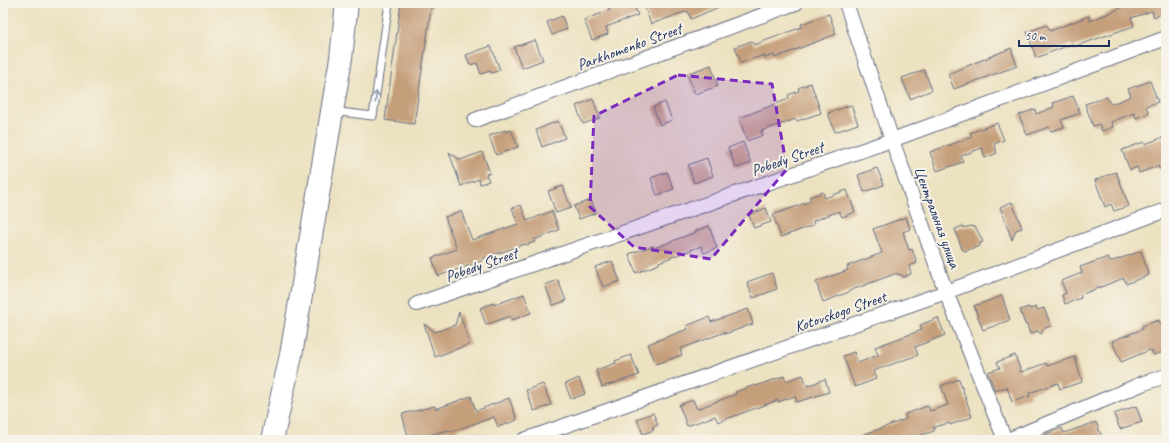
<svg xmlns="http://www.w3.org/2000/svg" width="1169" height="443" viewBox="0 0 1169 443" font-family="Caveat,sans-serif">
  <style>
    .building { fill: #c59e7a }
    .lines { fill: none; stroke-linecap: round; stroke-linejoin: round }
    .service-casing { stroke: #646d80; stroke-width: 9 }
    .minor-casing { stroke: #646d80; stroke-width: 16 }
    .trunk-casing { stroke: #646d80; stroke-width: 24 }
    .service { stroke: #fff; stroke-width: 7 }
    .minor { stroke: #fff; stroke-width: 14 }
    .trunk { stroke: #fff; stroke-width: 22 }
    .oneway { stroke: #8d97ae }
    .marked { fill: #7b2cbf; fill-opacity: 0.2; stroke: #7b2cbf; stroke-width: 3; stroke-dasharray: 8 5; stroke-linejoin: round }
    .labels { text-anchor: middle; stroke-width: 4; stroke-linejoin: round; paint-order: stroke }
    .street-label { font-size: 16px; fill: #1b2f5e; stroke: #f7f3e8 }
  </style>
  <rect width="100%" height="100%" fill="#f7f3e8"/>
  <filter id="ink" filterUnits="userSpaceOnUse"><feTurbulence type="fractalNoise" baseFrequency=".025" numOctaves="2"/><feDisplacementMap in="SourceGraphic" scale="8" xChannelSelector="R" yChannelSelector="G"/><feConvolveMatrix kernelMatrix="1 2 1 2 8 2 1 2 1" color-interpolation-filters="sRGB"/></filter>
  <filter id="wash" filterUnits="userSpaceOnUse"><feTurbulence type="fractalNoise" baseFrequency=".012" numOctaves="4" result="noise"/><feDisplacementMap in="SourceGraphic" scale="16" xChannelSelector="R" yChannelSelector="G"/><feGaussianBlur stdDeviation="0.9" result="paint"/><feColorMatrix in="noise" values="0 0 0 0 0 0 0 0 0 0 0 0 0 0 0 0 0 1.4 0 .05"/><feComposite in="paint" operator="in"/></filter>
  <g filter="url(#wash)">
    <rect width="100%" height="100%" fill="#ece1c0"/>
    <g id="blocks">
      <g class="building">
        <polygon points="401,3 432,3 414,124 385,120"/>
        <polygon points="607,3 633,3 638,15 606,27 608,34 592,40 584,20 610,10"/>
        <polygon points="643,3 728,3 691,19 688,11 651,24"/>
        <polygon points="1133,3 1166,3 1166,12 1154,17 1152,11 1131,18 1134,26 1073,47 1072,44 1036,58 1027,32 1047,25 1050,31 1089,16 1090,21"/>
        <polygon points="829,14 836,34 775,58 774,55 765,58 764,55 741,63 735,47 752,41 754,45 802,27 801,24"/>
        <polygon points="562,16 567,29 552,35 547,22"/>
        <polygon points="535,40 543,60 522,68 514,47"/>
        <polygon points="491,46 500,70 492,73 490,71 481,74 477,63 470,65 466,55"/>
        <polygon points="1011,48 1017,66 954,89 948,74"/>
        <polygon points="711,65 718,86 695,94 687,74"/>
        <polygon points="924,70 932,90 910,99 902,78"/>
        <polygon points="1150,81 1158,102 1146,106 1149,113 1136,118 1134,113 1111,122 1113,127 1102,131 1099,124 1093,126 1085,104 1107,97 1110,104 1120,101 1131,96 1128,89"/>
        <polygon points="811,83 821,113 797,121 796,119 761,131 763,135 747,141 739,118 789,99 788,95 799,91 798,88"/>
        <polygon points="1073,96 1080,113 1061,120 1064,127 1051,131 1049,127 1027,135 1019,115 1035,109 1036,114 1054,107 1053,103"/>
        <polygon points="593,99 600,118 583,124 576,106"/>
        <polygon points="665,102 672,120 660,125 653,107"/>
        <polygon points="851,105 858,124 835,132 828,113"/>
        <polygon points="558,121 565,138 542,147 536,130"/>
        <polygon points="997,123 1004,140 994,144 997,153 985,158 982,148 961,156 963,162 937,171 930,152 972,137 970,133"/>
        <polygon points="505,130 506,132 511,130 518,147 496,155 489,136"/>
        <polygon points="1166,136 1166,166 1159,169 1158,166 1139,173 1137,167 1130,170 1122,150 1144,142 1145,144"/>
        <polygon points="743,142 751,163 736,168 728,148"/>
        <polygon points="449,152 460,160 482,152 490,173 486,174 489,181 480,184 479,179 461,186"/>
        <polygon points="707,158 713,176 694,183 688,165"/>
        <polygon points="877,168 884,185 864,192 858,175"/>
        <polygon points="667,172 674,189 657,195 651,178"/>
        <polygon points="1116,172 1129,206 1114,211 1111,204 1105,207 1095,180"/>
        <polygon points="563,186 571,208 556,213 548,191"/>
        <polygon points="847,190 855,212 842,217 839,211 813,221 814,225 781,237 773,215 811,201 809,197 823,192 825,198"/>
        <polygon points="591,200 596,213 579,219 574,206"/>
        <polygon points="1012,202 1022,228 1016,230 1012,240 1000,207"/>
        <polygon points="521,205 527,221 552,211 559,230 534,240 535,242 526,245 525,244 482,259 482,261 438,276 432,258 457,249 445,217 461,211 472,240 518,224 512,208"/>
        <polygon points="766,208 771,222 754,228 749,215"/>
        <polygon points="906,217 910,229 903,232 909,250 912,249 917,263 909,266 911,274 903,277 901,274 898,275 897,273 849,291 849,292 823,302 816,282 848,270 847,266 882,253 873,229"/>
        <polygon points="709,226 717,248 704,253 701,246 659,262 659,264 636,273 629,254 653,246 654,248 696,232 696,231"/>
        <polygon points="963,226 964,228 971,226 976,228 983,242 980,243 980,246 965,251 962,249 955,229"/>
        <polygon points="1141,251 1149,275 1126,284 1124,278 1080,295 1081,298 1065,304 1062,295 1066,293 1061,281 1082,273 1080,267 1108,257 1110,262"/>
        <polygon points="612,261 620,281 603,287 595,267"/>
        <polygon points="772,273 777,289 753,298 747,282"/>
        <polygon points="558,280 566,301 553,305 545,285"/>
        <polygon points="524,294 531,313 512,320 510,316 486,325 480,308 494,303 494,305"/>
        <polygon points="1002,296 1010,320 983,330 974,306"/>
        <polygon points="1029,307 1030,309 1036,307 1037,310 1044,308 1051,326 1043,329 1041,334 1037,331 1030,334 1027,325 1025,324 1020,310"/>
        <polygon points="748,309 753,324 725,334 725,332 680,349 682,355 656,364 648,344 688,329 686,326 709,317 711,322"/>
        <polygon points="459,312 470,344 435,357 424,324 435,332 455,325"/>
        <polygon points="938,318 945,335 915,347 918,355 873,371 876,379 855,387 843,356 854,352 858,363 878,355 875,347 922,330 920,325"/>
        <polygon points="1159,320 1164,335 1166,336 1166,351 1154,355 1152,351 1150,350 1121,362 1112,341 1143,329 1142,326"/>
        <polygon points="631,355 639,375 602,387 596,370 616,363 615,361"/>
        <polygon points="1015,355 1021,372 1046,363 1047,366 1075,357 1082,382 1060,389 1058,383 1029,393 1030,396 1012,402 1007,387 995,391 988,372 1000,368 997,362"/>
        <polygon points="803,375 807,386 825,379 829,392 797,402 795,396 778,402 778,400 718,422 715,416 687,426 679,405 693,400 697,409 736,394 735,392 755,385 756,386 784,376 786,381"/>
        <polygon points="579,378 585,394 571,399 565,384"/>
        <polygon points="959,379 972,417 950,425 949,423 934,427 934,431 907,440 852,440 852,439 906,419 905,414 928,406 930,411 948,405 941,386"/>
        <polygon points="543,384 551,405 534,411 526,390"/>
        <polygon points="471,396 476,411 509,398 517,420 498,427 494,417 450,432 449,430 425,436 426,438 409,440 402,414 435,406 436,409"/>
        <polygon points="1136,406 1142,422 1120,429 1114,414"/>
        <polygon points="653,413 658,425 652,427 654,430 643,434 637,419"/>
        <polygon points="1096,422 1102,437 1093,440 1033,440 1033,439 1062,428 1064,433"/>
      </g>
    </g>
  </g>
  <g filter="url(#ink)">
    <use href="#blocks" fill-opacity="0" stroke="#646d80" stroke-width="1"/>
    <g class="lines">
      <g class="service-casing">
        <polyline id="service" points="340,112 373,116 389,3"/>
      </g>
      <g class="minor-casing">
        <g id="minor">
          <polyline points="846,3 892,140 946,292 1005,440"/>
          <polyline points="475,120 796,3"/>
          <polyline points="417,304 892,140 1166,38"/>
          <polyline points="524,440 946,292 1166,210"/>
          <polyline points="1008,440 1144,383 1166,376"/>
        </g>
      </g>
      <g class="trunk-casing">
        <polyline id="trunk" points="272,440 291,355 341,58 347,3"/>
      </g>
      <use href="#service" class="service"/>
      <use href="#minor" class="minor"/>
      <use href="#trunk" class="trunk"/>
    </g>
    <defs><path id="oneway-shaft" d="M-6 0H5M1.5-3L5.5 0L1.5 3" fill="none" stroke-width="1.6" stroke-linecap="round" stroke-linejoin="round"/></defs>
    <use class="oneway" href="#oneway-shaft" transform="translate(376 97) rotate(-82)"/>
  </g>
  <path class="marked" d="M678,75L772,84L787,169L711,259L634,247L590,207L594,116Z"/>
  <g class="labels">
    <g class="street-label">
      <text transform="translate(629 46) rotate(-20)" y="6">Parkhomenko Street</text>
      <text transform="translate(787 158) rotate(-19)" y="6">Pobedy Street</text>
      <text transform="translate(938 217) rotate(70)" y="6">Центральная улица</text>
      <text transform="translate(481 264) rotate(-19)" y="6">Pobedy Street</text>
      <text transform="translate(840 311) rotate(-19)" y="6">Kotovskogo Street</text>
    </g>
  </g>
  <rect width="1169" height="443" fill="none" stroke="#f7f3e8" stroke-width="16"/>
  <path d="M1019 40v6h90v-6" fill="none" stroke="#1b2f5e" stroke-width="2"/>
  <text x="1025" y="40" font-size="12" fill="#1b2f5e" stroke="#f7f3e8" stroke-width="3" paint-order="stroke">50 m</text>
</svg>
